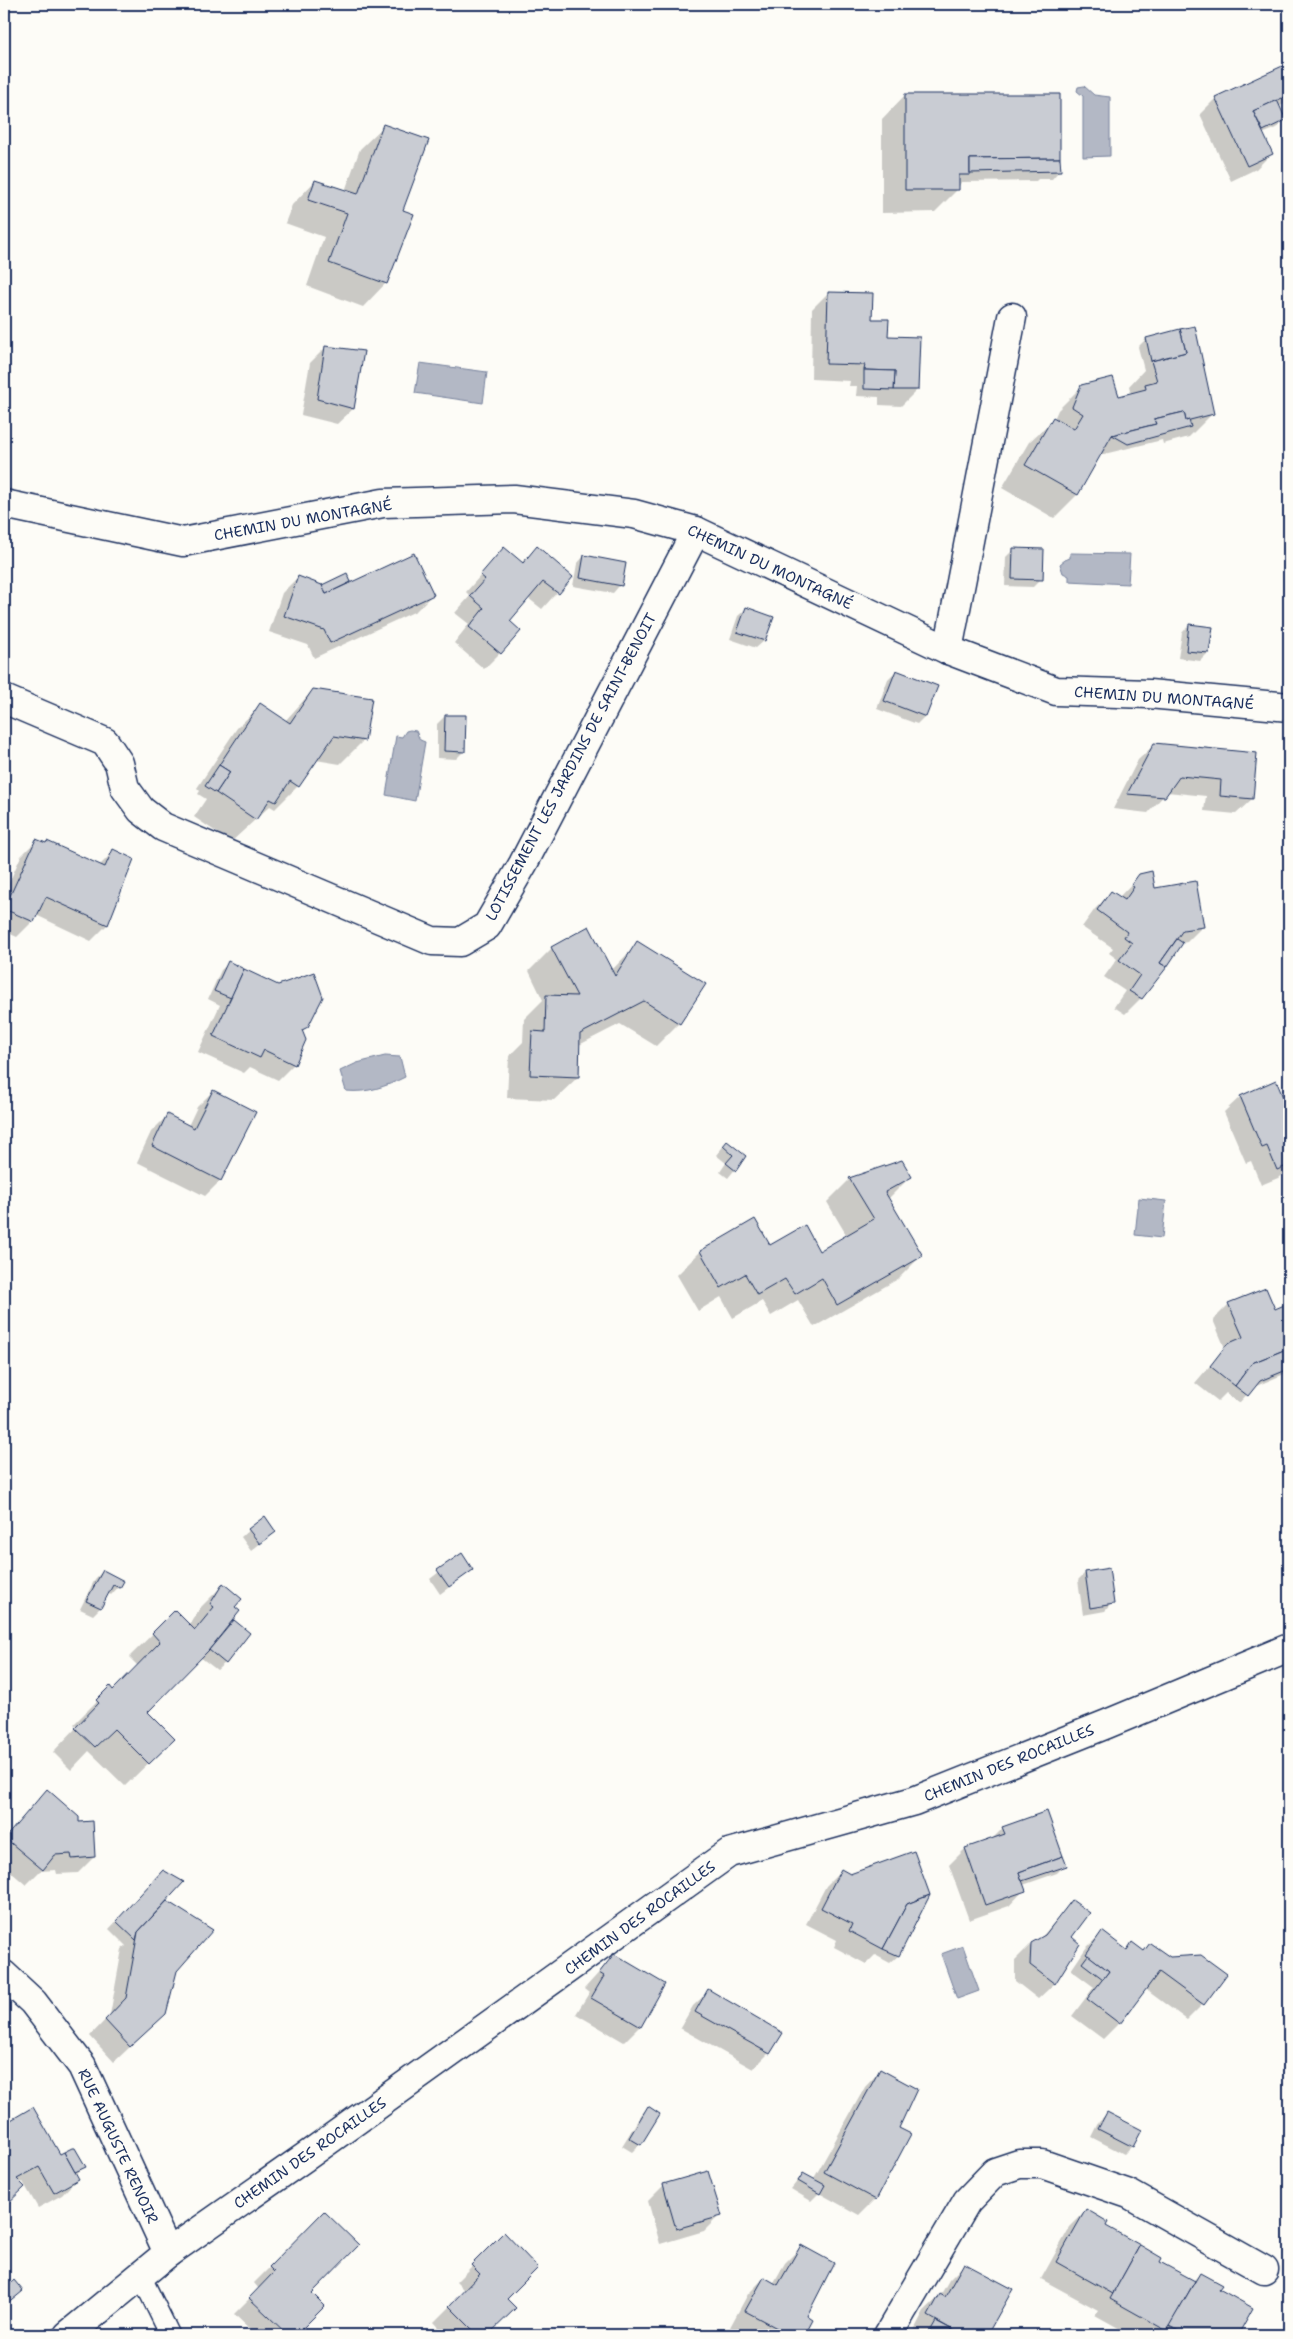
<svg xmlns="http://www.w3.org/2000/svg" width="1293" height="2339" viewBox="0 0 1293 2339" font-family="'Shantell Sans',sans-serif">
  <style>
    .water { fill: #b3b8c5; stroke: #76819c }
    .shadow { fill: #0003 }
    .building { fill: #c9ccd3; stroke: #1b2f5e }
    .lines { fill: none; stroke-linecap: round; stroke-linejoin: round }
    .service-casing { stroke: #1b2f5e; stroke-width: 22 }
    .minor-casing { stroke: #1b2f5e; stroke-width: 31 }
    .service { stroke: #fdfcf7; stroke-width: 19 }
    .minor { stroke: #fdfcf7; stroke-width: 28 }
    .labels { text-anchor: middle; stroke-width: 5; stroke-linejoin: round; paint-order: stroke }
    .street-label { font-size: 15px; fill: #1b2f5e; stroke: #fdfcf7 }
  </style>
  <rect width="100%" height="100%" fill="#fdfcf7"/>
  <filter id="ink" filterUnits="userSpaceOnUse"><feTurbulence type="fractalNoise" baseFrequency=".02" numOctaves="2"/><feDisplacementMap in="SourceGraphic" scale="10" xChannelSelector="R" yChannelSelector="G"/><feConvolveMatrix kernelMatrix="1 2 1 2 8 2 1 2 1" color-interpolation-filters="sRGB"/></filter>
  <g filter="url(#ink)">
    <g class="water">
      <polygon points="1084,86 1094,95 1110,97 1110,156 1083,157 1083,96 1077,91 1078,87"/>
      <polygon points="420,363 487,372 483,403 415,393"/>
      <polygon points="1070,553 1130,554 1128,584 1069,581 1069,576 1063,573 1060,564 1065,560 1070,558"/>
      <polygon points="410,730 416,731 420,740 425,742 415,801 386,795 396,736 402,737 406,731"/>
      <path d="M385,1056L400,1057L405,1077C385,1087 368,1093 346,1091L340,1071L357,1063Z"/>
      <polygon points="1139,1198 1166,1201 1162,1238 1135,1235"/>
      <polygon points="963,1946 979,1991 957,1999 941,1954"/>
    </g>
    <g class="shadow">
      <polygon points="1289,64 1289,102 1278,107 1284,120 1277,128 1262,134 1271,154 1256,169 1231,181 1200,114 1216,98"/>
      <polygon points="905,95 1059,171 1052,179 1038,179 1036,181 961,182 958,189 935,212 882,213 882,119"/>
      <polygon points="384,126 402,211 386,283 363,307 307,286 324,237 285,223 292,205 315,181 345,191 360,149"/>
      <polygon points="1289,290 1289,323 1282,297"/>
      <polygon points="828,293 871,320 887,337 917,390 901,406 879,405 879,397 856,396 857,386 849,386 850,381 811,379 812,309"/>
      <polygon points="1194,327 1212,414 1189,437 1163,444 1162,440 1100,455 1077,495 1054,518 1002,488 1029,442 1054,419 1058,410 1082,386 1118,398 1131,394 1129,386 1144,370 1138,347 1146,339"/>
      <polygon points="326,347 353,409 337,424 301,415 310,363"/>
      <polygon points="537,548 571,577 542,609 528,598 508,621 500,653 484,669 454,643 469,624 455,613 470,596 466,592 504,549 521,563"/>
      <polygon points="1014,549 1041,579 1033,587 1005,586 1006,557"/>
      <polygon points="584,556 620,585 613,593 573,586 577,564"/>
      <polygon points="346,575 350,584 432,595 416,611 314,658 308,645 269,632 282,593 298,577 321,586"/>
      <polygon points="746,609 772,617 764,641 756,648 730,639 738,616"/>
      <polygon points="1189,625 1208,653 1200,661 1178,658 1182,633"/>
      <polygon points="896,671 925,716 917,724 877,709 888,679"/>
      <polygon points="313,690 364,740 340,764 316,760 298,786 275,809 270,806 231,842 194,817 206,799 198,794 200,791 197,788 237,728 261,705 285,721"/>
      <polygon points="445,716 464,751 456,759 437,758 437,724"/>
      <polygon points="1155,744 1256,754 1252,799 1236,814 1204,811 1206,796 1167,792 1148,813 1113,809 1138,760"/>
      <polygon points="37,840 99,866 114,851 133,860 107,925 91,941 36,915 33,921 17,937 4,931 4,894 21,856"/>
      <polygon points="1140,875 1154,890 1203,926 1187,942 1182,943 1141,998 1125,1014 1114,1007 1125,991 1104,977 1117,959 1109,953 1113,948 1082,927 1095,909 1111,893 1118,898"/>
      <polygon points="638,943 679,1023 656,1046 620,1024 579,1045 578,1077 554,1100 507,1098 509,1056 523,1042 524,1019 543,1000 529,971 552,948 611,971"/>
      <polygon points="229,963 307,1026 302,1032 294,1064 278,1080 250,1067 244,1073 198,1052 220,1005 208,999 221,970"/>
      <polygon points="1275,1082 1289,1116 1289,1169 1278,1178 1261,1185 1251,1161 1246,1163 1224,1112 1240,1097"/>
      <polygon points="213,1091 220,1181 205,1196 137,1162 151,1132 167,1116 188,1126 197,1107"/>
      <polygon points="727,1142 745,1157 728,1178 720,1172 726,1163 716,1155"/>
      <polygon points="910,1177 888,1199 921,1256 898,1279 814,1327 798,1300 771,1316 762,1301 733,1318 721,1297 698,1311 677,1275 700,1252 755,1221 770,1247 819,1252 847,1236 827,1202 850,1179"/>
      <polygon points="1229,1304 1274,1311 1289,1304 1289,1372 1254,1387 1239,1403 1226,1393 1218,1401 1195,1383 1225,1348 1213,1320"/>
      <polygon points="249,1530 274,1532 251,1551 241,1537"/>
      <polygon points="461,1555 472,1570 440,1594 430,1579"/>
      <polygon points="103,1571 123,1582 111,1595 108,1593 100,1608 93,1615 80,1609 95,1579"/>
      <polygon points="1085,1573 1112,1603 1105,1611 1083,1615 1078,1580"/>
      <polygon points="223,1585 233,1607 226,1627 234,1622 225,1663 217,1670 200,1657 146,1712 173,1739 125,1786 89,1751 71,1770 53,1752 77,1727 74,1724 110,1688 113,1691 138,1666 129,1657 175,1612 189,1626 200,1608"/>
      <polygon points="47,1791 78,1823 94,1857 78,1873 57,1874 56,1870 40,1871 26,1885 4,1866 4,1839"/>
      <polygon points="1003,1828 1065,1865 1057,1873 1023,1885 1024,1890 1009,1906 969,1920 949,1865 965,1849 991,1840"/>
      <polygon points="842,1870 850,1875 928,1895 898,1956 890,1963 875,1955 866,1964 834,1947 837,1940 806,1924 826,1886"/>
      <polygon points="154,1881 176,1971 148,2030 114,2062 90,2036 110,2015 122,1949 126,1946 109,1929"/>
      <polygon points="1073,1901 1070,1937 1078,1944 1054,1984 1038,1999 1015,1981 1015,1960 1031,1944 1040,1939"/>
      <polygon points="1102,1933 1126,1950 1132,1944 1143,1952 1150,1945 1169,1958 1225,1975 1203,2004 1187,2020 1145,1989 1119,2023 1103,2039 1072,2016 1094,1987 1071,1970 1086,1948"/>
      <polygon points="614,1956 640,2026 624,2042 576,2014 589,1993 584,1989"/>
      <polygon points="709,1991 769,2053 753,2069 680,2028 693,2006"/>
      <polygon points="880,2071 897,2129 875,2199 859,2215 819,2193 811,2201 791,2189 803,2174 813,2180 865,2087"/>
      <polygon points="648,2108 659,2114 640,2144 632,2152 622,2146 641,2115"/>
      <polygon points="33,2109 59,2156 84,2167 76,2174 77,2179 62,2195 38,2208 23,2182 20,2183 23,2187 4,2206 4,2125"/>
      <polygon points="1107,2114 1140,2131 1132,2146 1124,2154 1091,2137 1099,2121"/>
      <polygon points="664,2185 720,2215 704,2231 660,2244 648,2201"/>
      <polygon points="1086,2211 1104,2226 1158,2262 1193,2281 1200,2274 1218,2290 1251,2309 1236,2335 1131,2335 1095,2315 1098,2310 1041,2279 1070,2227"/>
      <polygon points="324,2213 310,2293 323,2306 294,2335 256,2335 234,2314 259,2289 254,2283"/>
      <polygon points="504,2234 505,2299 514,2308 487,2335 446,2335 434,2322 465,2291 456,2282"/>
      <polygon points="801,2247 805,2317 812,2320 803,2335 745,2335 730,2327 748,2294 764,2278 773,2284 785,2263"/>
      <polygon points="965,2264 1011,2289 986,2335 918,2335 913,2332 924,2311 940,2296 949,2280"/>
      <polygon points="14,2282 13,2299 4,2307 4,2290"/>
    </g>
    <g class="building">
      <polygon points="1289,63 1289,95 1253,111 1273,154 1247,166 1215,97"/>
      <polygon points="905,94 1060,94 1060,158 970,159 970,175 959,175 959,190 905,190"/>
      <polygon points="1277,100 1286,120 1263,131 1253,111"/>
      <polygon points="383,124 429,140 403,210 414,214 387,284 329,263 347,213 308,200 315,180 358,194"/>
      <polygon points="1060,158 1061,171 970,173 970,159"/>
      <polygon points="828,292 873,293 872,319 889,319 888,336 920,337 918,390 894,390 895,371 864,370 865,365 826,364"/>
      <polygon points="1195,326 1214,414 1186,421 1184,412 1154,419 1156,424 1112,435 1078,495 1025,465 1053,417 1074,429 1083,414 1072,407 1081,385 1113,377 1119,396 1146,389 1145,384 1157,381 1151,361 1186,352 1180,329"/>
      <polygon points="1180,329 1186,352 1151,361 1146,338"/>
      <polygon points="325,346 364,351 354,409 317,399"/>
      <polygon points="864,370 895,371 894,390 864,389"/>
      <polygon points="1184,412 1186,421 1189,420 1191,427 1128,444 1112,435 1156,424 1154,419"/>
      <polygon points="537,546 573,577 559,594 543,582 510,621 521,631 501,654 469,627 484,608 470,596 485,579 480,575 504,547 523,563"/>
      <polygon points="1013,548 1044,549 1043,580 1012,579"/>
      <polygon points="414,553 434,595 330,643 324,630 284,616 298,576 322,585 326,594"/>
      <polygon points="584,555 626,563 622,586 580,578"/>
      <polygon points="347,573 351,582 326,594 322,585"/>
      <polygon points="746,607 774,617 765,641 737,632"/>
      <polygon points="1189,624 1213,627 1209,653 1186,651"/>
      <polygon points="896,670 938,686 926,717 884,701"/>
      <polygon points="313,689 372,698 365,741 334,736 299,787 290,781 276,802 270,799 256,820 216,793 230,772 219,765 260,703 290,723"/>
      <polygon points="445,715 466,715 465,752 444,751"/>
      <polygon points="1154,743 1257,753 1253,799 1220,796 1221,780 1180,776 1165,797 1127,794"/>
      <polygon points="219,765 230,772 216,793 205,786"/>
      <polygon points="36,839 46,843 47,841 105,867 113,849 134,859 108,925 46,897 34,922 4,909"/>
      <polygon points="1152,871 1155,888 1196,881 1204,927 1183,930 1160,963 1167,967 1142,999 1129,991 1140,975 1119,960 1132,943 1124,937 1127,932 1097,910 1111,891 1125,900 1134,887 1131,885 1139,874"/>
      <polygon points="589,926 615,976 637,941 706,984 680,1024 644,1001 580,1034 579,1077 530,1075 532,1031 545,1032 546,995 577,996 551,947"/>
      <polygon points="1177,939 1183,943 1167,967 1160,963"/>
      <polygon points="228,961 244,969 231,998 214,991"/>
      <polygon points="244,969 278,985 314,972 323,997 308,1027 302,1030 306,1040 295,1065 264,1050 260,1058 213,1036"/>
      <polygon points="1276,1080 1289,1112 1289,1165 1277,1170 1267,1146 1262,1148 1240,1096"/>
      <polygon points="213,1090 256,1112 221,1181 152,1146 167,1114 194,1128"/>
      <polygon points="727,1141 746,1156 736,1171 726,1163 733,1155 723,1146"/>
      <polygon points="902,1160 912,1177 885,1192 923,1256 837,1305 822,1278 795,1294 785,1279 757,1295 745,1274 721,1288 700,1251 755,1219 770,1245 805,1225 819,1251 874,1219 849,1178"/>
      <polygon points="1266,1288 1275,1309 1289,1303 1289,1348 1252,1363 1235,1386 1210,1366 1227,1344 1243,1337 1228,1303"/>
      <polygon points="1289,1348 1289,1369 1260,1381 1248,1396 1235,1386 1252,1363"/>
      <polygon points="265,1516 276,1532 260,1544 248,1529"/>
      <polygon points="462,1553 473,1570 449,1587 437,1570"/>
      <polygon points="1109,1568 1114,1604 1090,1608 1085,1572"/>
      <polygon points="103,1570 124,1581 120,1588 113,1585 101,1608 86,1601"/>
      <polygon points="223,1583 242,1599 235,1607 240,1611 209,1650 148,1712 175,1739 149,1764 114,1729 95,1747 75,1728 99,1703 96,1700 110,1686 113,1690 160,1642 152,1633 175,1610 195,1630 214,1607 210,1604"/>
      <polygon points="234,1620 250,1633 226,1664 209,1650"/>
      <polygon points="47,1789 79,1817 79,1822 93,1821 95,1857 72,1859 71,1854 55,1855 43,1870 5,1838"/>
      <polygon points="1047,1811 1063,1856 1019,1872 1026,1891 985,1905 965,1848 1005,1834 1002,1827"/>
      <polygon points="914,1851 930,1895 907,1904 883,1949 849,1931 852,1924 821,1908 841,1869 850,1874"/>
      <polygon points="1063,1856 1067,1866 1022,1881 1019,1872"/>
      <polygon points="163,1870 184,1882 138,1932 136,1940 116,1921"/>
      <polygon points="930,1895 899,1956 883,1949 907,1904"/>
      <polygon points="1072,1900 1090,1913 1072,1937 1080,1944 1055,1984 1030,1965 1031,1943 1045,1935"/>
      <polygon points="167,1901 213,1930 177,1971 166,2014 130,2047 105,2020 126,1998 138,1932"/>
      <polygon points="1102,1931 1127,1950 1132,1942 1144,1951 1150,1943 1170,1957 1201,1955 1227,1974 1204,2005 1159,1972 1120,2024 1087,1999 1109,1971 1086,1954"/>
      <polygon points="614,1954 665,1984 641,2027 591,1998 604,1976 599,1973"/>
      <polygon points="1088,1955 1109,1971 1103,1979 1082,1963"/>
      <polygon points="708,1989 783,2033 770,2054 695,2012"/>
      <polygon points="880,2069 917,2089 899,2128 911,2134 876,2200 824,2172"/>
      <polygon points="648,2106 660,2114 641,2145 629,2138"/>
      <polygon points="33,2107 60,2154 64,2152 79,2179 54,2193 39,2167 17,2179 25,2187 4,2207 4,2124"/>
      <polygon points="1107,2112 1142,2130 1133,2147 1098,2129"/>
      <polygon points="72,2148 75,2148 86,2167 75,2172 64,2152"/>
      <polygon points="708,2171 722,2216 676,2229 663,2184"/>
      <polygon points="803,2173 825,2185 820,2194 798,2181"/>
      <polygon points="1086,2209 1108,2222 1106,2226 1140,2245 1113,2294 1056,2262"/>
      <polygon points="324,2211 359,2245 312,2293 325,2306 296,2335 288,2335 249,2298 274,2272 269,2267"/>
      <polygon points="504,2232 538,2268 507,2299 516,2308 488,2335 478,2335 449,2306 480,2274 471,2265"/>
      <polygon points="801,2245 834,2263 807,2316 813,2320 805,2335 790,2335 745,2311 764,2277 778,2285"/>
      <polygon points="1140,2245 1162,2258 1160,2262 1195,2281 1167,2331 1110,2299"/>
      <polygon points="964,2263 1013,2289 987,2335 962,2335 928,2316 940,2294 945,2297"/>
      <polygon points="1200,2273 1222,2285 1219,2289 1253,2308 1238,2335 1187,2335 1169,2326"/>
      <polygon points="14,2280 23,2291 6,2305 4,2289"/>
      <polygon points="936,2321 962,2335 928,2335"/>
    </g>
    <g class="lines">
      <g class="service-casing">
        <polyline id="service" points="141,2276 170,2335"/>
      </g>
      <g class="minor-casing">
        <g id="minor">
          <polyline points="4,504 183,542 383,503 514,499 634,514 696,531 948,650 1056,691 1149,694 1289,707"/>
          <polyline points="948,650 1012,317"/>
          <polyline points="4,699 105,742 119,763 125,788 141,810 163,827 432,941 460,942 487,926 523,864 696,531"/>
          <polyline points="4,1975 33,2002 82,2066 168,2253"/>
          <polyline points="68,2335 168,2253 308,2155 729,1853 914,1801 1107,1724 1289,1648"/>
          <polyline points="888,2335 967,2201 995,2172 1019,2164 1042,2164 1129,2194 1264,2270"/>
        </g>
      </g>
      <use href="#service" class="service"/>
      <use href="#minor" class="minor"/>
    </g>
  </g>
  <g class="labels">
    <g class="street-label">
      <text transform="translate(303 520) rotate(-10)" y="5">CHEMIN DU MONTAGNÉ</text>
      <text transform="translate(770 567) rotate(25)" y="5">CHEMIN DU MONTAGNÉ</text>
      <text transform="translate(1164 698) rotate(4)" y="5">CHEMIN DU MONTAGNÉ</text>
      <text transform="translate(571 767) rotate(-62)" y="5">LOTISSEMENT LES JARDINS DE SAINT-BENOIT</text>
      <text transform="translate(1009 1763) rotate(-22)" y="5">CHEMIN DES ROCAILLES</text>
      <text transform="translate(640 1918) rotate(-36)" y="5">CHEMIN DES ROCAILLES</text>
      <text transform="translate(118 2146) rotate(65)" y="5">RUE AUGUSTE RENOIR</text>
      <text transform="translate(310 2153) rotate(-35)" y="5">CHEMIN DES ROCAILLES</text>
    </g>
  </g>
  <rect width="1293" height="2339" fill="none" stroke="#fdfcf7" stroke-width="20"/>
  <rect x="10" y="10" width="1273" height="2319" fill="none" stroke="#1b2f5e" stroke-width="2" filter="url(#ink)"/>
</svg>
